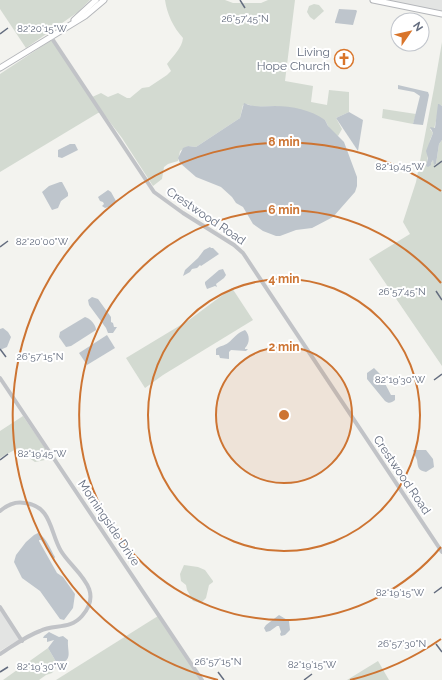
<svg xmlns="http://www.w3.org/2000/svg" width="442" height="680" viewBox="0 0 442 680" font-family="Raleway,sans-serif">
  <style>
    .built { fill: #e3e4e3 }
    .green { fill: #d3dad1 }
    .water { fill: #bec5cc }
    .lines { fill: none; stroke-linecap: round; stroke-linejoin: round }
    .major-casing { stroke: #b4b6ba; stroke-width: 7 }
    .minor { stroke: #c1c3c7; stroke-width: 4 }
    .major { stroke: #fff; stroke-width: 5 }
    .ticks { fill: none; stroke: #646d7f; stroke-width: 1.5 }
    .ring { fill: none; stroke: #cd7432; stroke-width: 2 }
    .labels { text-anchor: middle; stroke-width: 4; stroke-linejoin: round; paint-order: stroke }
    .poi-label { font-size: 12px; fill: #646d7f; stroke: #fff; text-anchor: end }
    .street-label { font-size: 12px; fill: #646d7f; stroke: #fff }
    .ticks-label { font-size: 10px; text-anchor: middle; fill: #646d7f; stroke: #fff; stroke-width: 4; stroke-linejoin: round; paint-order: stroke }
    .centre { fill: #cd7432; stroke: #fff; stroke-width: 2 }
    .ring-label { font-size: 12px; text-anchor: middle; font-weight: bold; fill: #cd7432; stroke: #fff; stroke-width: 4; stroke-linejoin: round; paint-order: stroke }
  </style>
  <rect width="100%" height="100%" fill="#f3f3ef"/>
  <g class="built">
    <polygon points="381,0 442,0 442,12"/>
    <polygon points="0,610 20,639 0,651"/>
  </g>
  <g class="green">
    <polygon points="0,0 90,0 78,12 26,48 0,9"/>
    <path d="M165,0H225L233,3H261L268,0H295L285,81L313,86L311,102L327,105L329,90L349,92V112L336,118L342,129L338,136C331,133 328,126 325,120L276,106L255,107L247,104L243,105L240,118L196,147L188,146L180,151L178,161L168,164L164,167L162,179L153,186L122,138L103,113H98L0,172V74L53,39L90,98L101,93L108,97L118,93L127,98H130L142,88L149,87L167,75L171,71L167,64C173,56 182,48 183,38C173,27 167,14 165,0Z"/>
    <polygon points="314,4 319,5 324,11 314,20 310,17 307,12 309,6"/>
    <polygon points="442,42 442,106 440,105 434,129 430,129 433,133 430,140 427,162 431,163 433,160 435,165 436,164 439,144 442,140 442,366 369,259 410,234 403,222 416,182 434,88"/>
    <polygon points="383,109 416,114 413,124 382,118"/>
    <polygon points="232,288 253,320 163,375 145,388 126,358 189,320"/>
    <polygon points="23,416 47,451 46,452 50,459 35,462 22,453 18,448 0,458 0,431"/>
    <polygon points="184,565 198,567 205,570 213,581 213,582 209,585 206,598 201,603 193,601 187,590 186,585 181,581 180,574"/>
    <polygon points="158,616 203,680 56,680"/>
    <polygon points="48,648 58,665 52,673 46,675 39,680 3,680"/>
    <polygon points="378,661 389,680 347,680"/>
  </g>
  <g class="water">
    <polygon points="339,9 356,10 357,11 353,25 335,23 335,22"/>
    <polygon points="398,85 428,92 429,95 423,125 413,124 420,96 414,92 398,89"/>
    <path d="M244,103C254,108 264,106 275,106C292,106 311,110 325,120L328,126L344,142L357,177V186L355,192L333,217L312,228L296,230L280,236H276L263,231L253,224L243,207L236,203L232,197L221,187L196,177L180,163L178,158L183,148L188,146L196,147L240,118Z"/>
    <polygon points="438,104 439,104 442,106 442,140 439,144 436,164 434,165 433,160 431,163 431,165 428,167 426,166 428,158 426,151 433,133 430,127 435,128"/>
    <polygon points="349,112 363,120 358,151 336,118"/>
    <polygon points="70,144 75,144 78,150 62,158 58,157 58,150"/>
    <polygon points="60,182 62,182 68,193 68,196 61,201 58,208 52,210 42,192 49,186"/>
    <polygon points="108,190 111,192 116,201 112,206 105,208 102,206 104,204 103,202 100,201 98,197"/>
    <polygon points="210,247 211,248 213,248 219,254 201,266 200,265 197,268 192,269 190,272 183,276 185,270 198,258 204,250"/>
    <polygon points="223,269 226,275 224,278 216,284 217,287 215,286 207,289 205,284 205,282 219,270"/>
    <polygon points="92,297 98,299 111,317 111,322 113,323 114,327 117,327 113,333 108,333 106,328 89,305 88,300"/>
    <path d="M85,317C90,318 96,325 96,330L71,346L66,347L59,337L60,332Z"/>
    <polygon points="3,328 8,332 11,337 7,347 0,350 0,329"/>
    <path d="M245,330C250,335 250,343 245,348V349H248L246,351L231,350L229,352V359L220,358L219,355H216V349C219,346 224,346 228,343C234,338 237,333 245,330Z"/>
    <polygon points="107,335 115,348 87,365 79,353"/>
    <path d="M374,368L380,374L391,395H395V400C391,403 389,404 385,401L367,379V373Z"/>
    <path d="M413,450H426L433,459L434,467L426,472C418,470 418,468 417,460C416,457 414,454 413,450Z"/>
    <path d="M38,533C47,538 50,549 55,557L54,559L41,540H39V541L57,573L63,577L75,594L73,608L64,620L60,619L40,591L22,578L14,562L16,555L26,542L34,535Z"/>
    <polygon points="279,615 289,621 290,630 285,635 281,636 280,634 281,632 279,626 277,626 270,631 266,632 264,628 266,625"/>
    <path d="M49,632L59,637L63,636L68,640C67,653 74,659 58,665L48,648L54,640L47,642V638H43L44,636Z"/>
  </g>
  <g class="lines">
    <g class="major-casing">
      <g id="major">
        <polyline points="373,0 442,14"/>
        <polyline points="74,20 96,0"/>
        <polyline points="0,68 85,16 104,0"/>
      </g>
    </g>
    <g class="minor">
      <polyline points="51,37 154,192 183,213 234,245 243,253 442,552"/>
      <polyline points="0,378 202,680"/>
      <path d="M0,511C7,505 16,501 25,503C52,506 50,533 61,551C73,571 106,589 82,616C70,630 54,624 40,631C26,636 13,646 0,654"/>
      <polyline points="0,607 22,641"/>
    </g>
    <use href="#major" class="major"/>
  </g>
  <path class="ticks" d="M240,0L245,8M0,34L8,28M434,167L442,161M0,247L8,241M436,291L442,300M0,349L6,357M434,380L442,374M0,460L8,454M434,593L442,587M436,644L442,652M0,672L8,667M218,672L224,680M304,680L312,674"/>
  <circle cx="284" cy="415" r="68" fill="#cd7432" fill-opacity=".12"/>
  <g class="ring">
    <circle cx="284" cy="415" r="68"/>
    <circle cx="284" cy="415" r="136"/>
    <path d="M441 547A205 205 0 1 1 441 283"/>
    <path d="M441 639A273 273 0 0 1 350 680M218 680A273 273 0 1 1 441 191"/>
  </g>
  <defs>
    <g id="church-ring" transform="scale(1)"><circle r="9.5" fill="#fff" stroke="#d9752a" stroke-width="1.5"/><path d="M-1.2-6h2.4v3.5h3.3v2.4h-3.3V6h-2.4V-.1h-3.3v-2.4h3.3Z" fill="#d9752a"/></g>
  </defs>
  <g fill-rule="evenodd">
    <use href="#church-ring" x="344" y="59"/>
  </g>
  <g class="labels">
    <g class="poi-label">
      <text x="330" y="56">Living<tspan x="330" dy="14">Hope Church</tspan></text>
    </g>
    <g class="street-label">
      <text transform="translate(206 216) rotate(34)" y="4">Crestwood Road</text>
      <text transform="translate(402 475) rotate(56)" y="4">Crestwood Road</text>
      <text transform="translate(109 523) rotate(56)" y="4">Morningside Drive</text>
    </g>
  </g>
  <g class="ticks-label">
    <text x="245" y="22">26°57'45"N</text>
    <text x="42" y="32">82°20'15"W</text>
    <text x="400" y="170">82°19'45"W</text>
    <text x="42" y="245">82°20'00"W</text>
    <text x="402" y="295">26°57'45"N</text>
    <text x="40" y="360">26°57'15"N</text>
    <text x="400" y="383">82°19'30"W</text>
    <text x="42" y="457">82°19'45"W</text>
    <text x="400" y="596">82°19'15"W</text>
    <text x="402" y="647">26°57'30"N</text>
    <text x="218" y="665">26°57'15"N</text>
    <text x="312" y="668">82°19'15"W</text>
    <text x="42" y="670">82°19'30"W</text>
  </g>
  <circle cx="284" cy="415" r="6" class="centre"/>
  <g class="ring-label">
    <text x="284" y="146">8 min</text>
    <text x="284" y="214">6 min</text>
    <text x="284" y="283">4 min</text>
    <text x="284" y="351">2 min</text>
  </g>
  <g transform="translate(410 32) rotate(56)"><circle r="19" fill="#ffffff" stroke="#c1c5cc"/>
  <path d="M0-3L7 15L0 10L-7 15Z" fill="#d9752a"/>
  <text y="-6" font-size="11" font-weight="bold" text-anchor="middle" fill="#646d7f">N</text>
  </g>
</svg>
